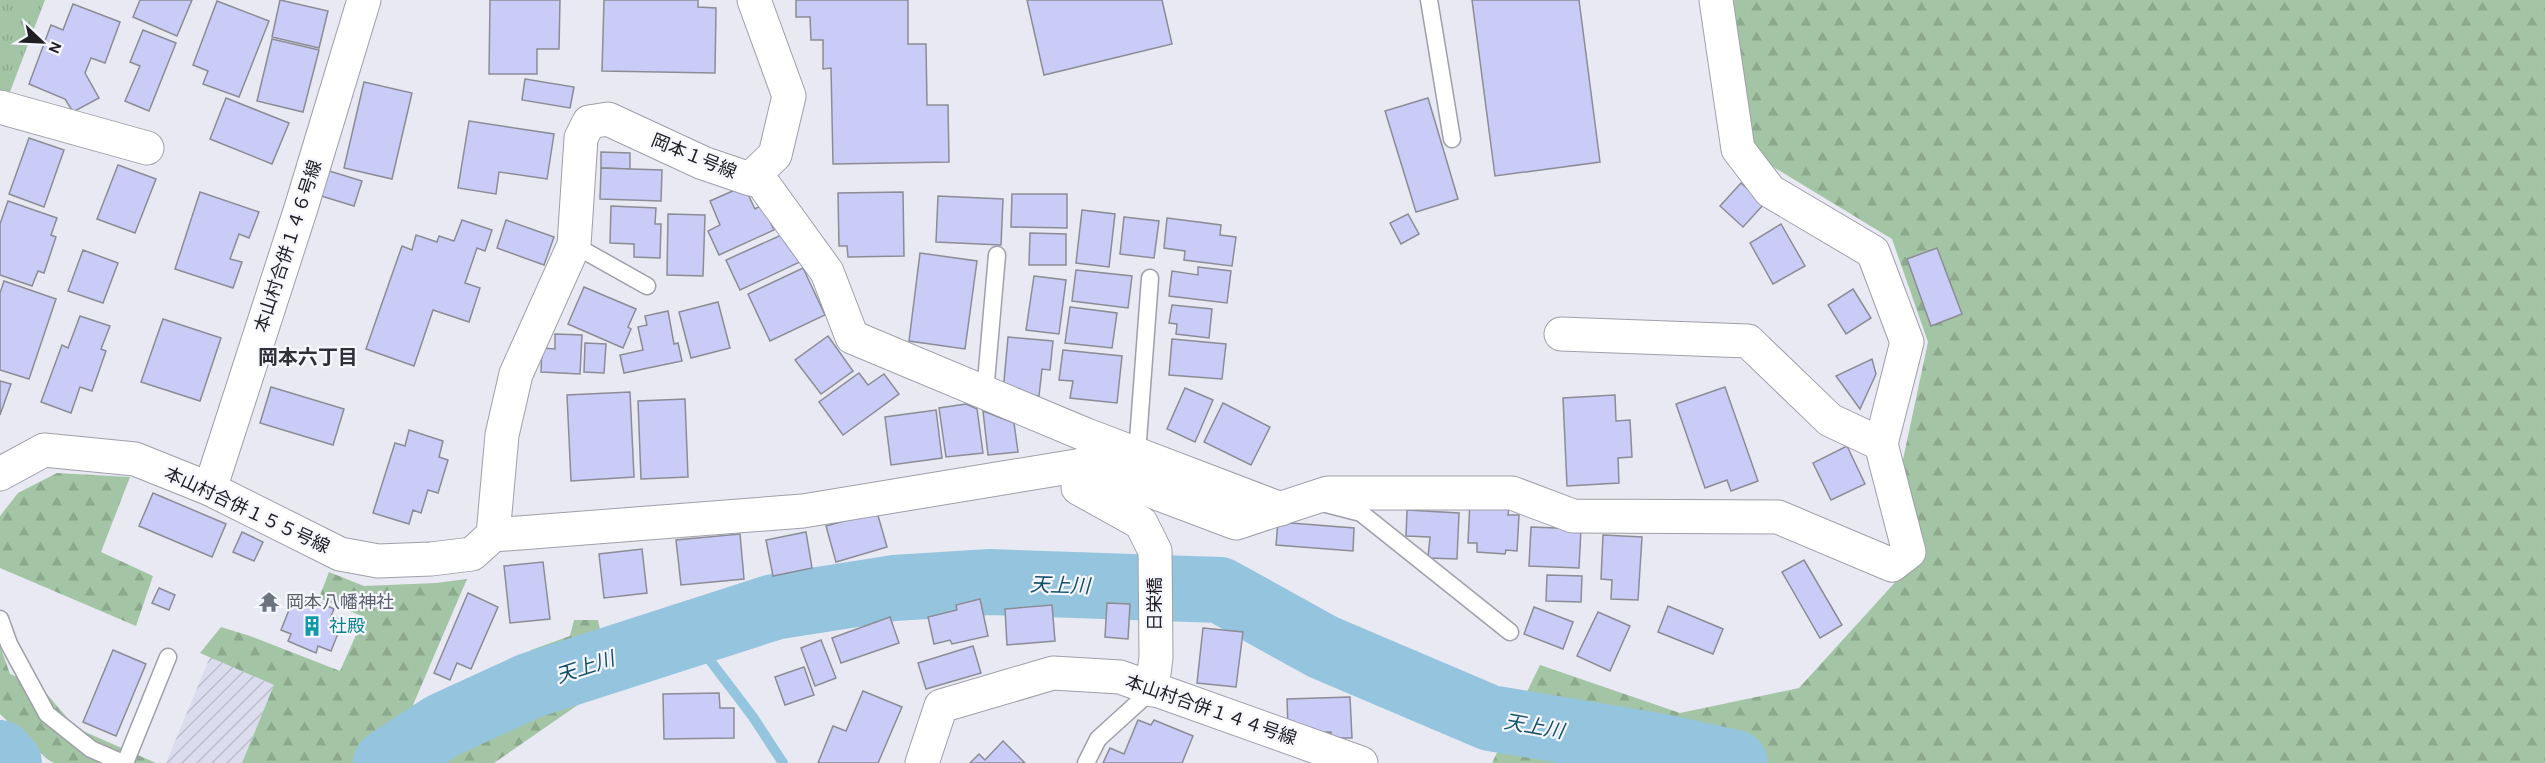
<svg xmlns="http://www.w3.org/2000/svg" width="2545" height="763" viewBox="0 0 2545 763" font-family="Karla,'Noto Sans JP',sans-serif">
  <style>
    .industrial { fill: url(#industrial-furrows) }
    .forest { fill: url(#forest-firs) }
    .park { fill: url(#park-tufts) }
    .lines { fill: none; stroke-linecap: round; stroke-linejoin: round }
    .stream { stroke: #95c5de; stroke-width: 10 }
    .river { stroke: #95c5de; stroke-width: 66 }
    .building { fill: #caccf8; stroke: #8b8c95; stroke-width: 1.5 }
    .lane-casing { stroke: #9e9fa9; stroke-width: 19 }
    .street-casing { stroke: #9e9fa9; stroke-width: 35 }
    .lane { stroke: #fff; stroke-width: 16 }
    .street { stroke: #fff; stroke-width: 33 }
    .labels { text-anchor: middle; stroke-width: 4.5; stroke-linejoin: round; paint-order: stroke }
    .street-label { font-size: 18px; fill: #202024; stroke: #f6f6fe }
    .worship-label { font-size: 18px; fill: #5b616d; stroke: #f6f6fe; text-anchor: start }
    .culture-label { font-size: 18px; fill: #0d838f; stroke: #f6f6fe; text-anchor: start }
    .neighbourhood-label { font-size: 20px; font-weight: bold; fill: #2f3037; stroke: #f6f6fe }
    .water-label { font-size: 20px; font-style: italic; fill: #13516b; stroke: #f6f6fe }
  </style>
  <defs>
    <pattern id="industrial-furrows" width="10" height="10" patternUnits="userSpaceOnUse" patternTransform="scale(1.5)"><rect width="10" height="10" fill="#dbdced"/><path d="M-1 1l2-2M0 10L10 0M9 11l2-2" fill="none" stroke="#bcbccb"/></pattern>
    <pattern id="forest-firs" width="22" height="20" patternUnits="userSpaceOnUse" patternTransform="scale(1.5)"><rect width="22" height="20" fill="#a3c5a5"/><path d="M5 1l3.5 6h-7zM16 11l3.5 6h-7z" fill="#8ca98e"/></pattern>
    <pattern id="park-tufts" width="24" height="20" patternUnits="userSpaceOnUse" patternTransform="scale(1.5)"><rect width="24" height="20" fill="#a3c5a5"/><path d="M3 7l-1-3M5 7V3M7 7l1-3M15 17l-1-3M17 17v-4M19 17l1-3" fill="none" stroke="#8ca98e"/></pattern>
  </defs>
  <rect width="100%" height="100%" fill="#e8e9f3"/>
  <polygon class="industrial" points="210,657 274,685 242,763 166,763"/>
  <g class="forest">
    <polygon points="1725,0 2545,0 2545,763 1492,763 1540,665 1680,713 1799,688 1919,556 1901,469 1928,342 1892,239 1752,154"/>
    <polygon points="57,473 130,477 101,552 153,576 136,626 0,568 0,516 18,493"/>
    <polygon points="329,572 364,586 436,583 467,579 413,705 511,679 531,650 570,636 574,620 598,620 611,682 494,763 242,763 274,685 200,653 221,627 250,636 340,671 364,617 319,598"/>
    <polygon points="0,646 10,674 40,686 76,728 156,763 54,763 47,759 0,714"/>
  </g>
  <polygon class="park" points="0,0 45,0 8,97 0,94"/>
  <g class="lines">
    <polyline class="stream" points="690,634 753,717 783,763"/>
    <g class="river">
      <polyline points="0,753 9,763"/>
      <polyline points="386,763 442,726 529,686 774,607 894,588 990,582 1220,590 1323,647 1490,718 1658,746 1735,763"/>
    </g>
  </g>
  <g class="building">
    <polygon points="140,0 192,0 177,36 133,17"/>
    <polygon points="280,0 328,11 319,48 272,37"/>
    <polygon points="490,0 560,0 559,49 537,49 537,74 489,74"/>
    <polygon points="604,0 698,0 698,7 716,8 715,73 602,71"/>
    <polygon points="796,0 908,0 908,44 926,44 927,105 948,105 949,162 833,164 831,68 823,69 823,40 811,40 810,17 796,17"/>
    <polygon points="1027,0 1162,0 1172,44 1044,75"/>
    <polygon points="1472,0 1579,0 1600,162 1495,176"/>
    <polygon points="217,1 269,21 239,97 203,84 208,71 193,65"/>
    <polygon points="73,4 120,22 105,63 91,58 85,73 99,98 73,112 65,99 29,84 51,25 63,30"/>
    <polygon points="143,30 176,43 149,111 125,101 140,66 130,62"/>
    <polygon points="272,39 319,50 303,112 257,101"/>
    <polygon points="525,79 574,87 570,108 522,100"/>
    <polygon points="364,82 412,93 392,179 344,168"/>
    <polygon points="226,98 289,123 272,164 210,139"/>
    <polygon points="1428,98 1458,199 1416,212 1385,111"/>
    <polygon points="469,121 554,134 547,179 499,172 496,194 458,188"/>
    <polygon points="29,138 64,150 44,207 9,194"/>
    <polygon points="601,152 630,153 630,169 601,168"/>
    <polygon points="118,165 156,179 135,233 97,219"/>
    <polygon points="601,168 662,170 661,201 600,199"/>
    <polygon points="326,170 362,181 354,206 318,195"/>
    <polygon points="1741,183 1764,204 1743,227 1720,206"/>
    <polygon points="744,186 755,209 762,205 774,230 719,255 708,231 720,225 710,201"/>
    <polygon points="200,192 259,212 249,238 239,234 230,259 242,262 233,288 175,269"/>
    <polygon points="903,192 904,256 848,257 847,246 839,246 838,193"/>
    <polygon points="1012,194 1067,194 1067,228 1011,227"/>
    <polygon points="938,196 1003,199 1001,245 936,242"/>
    <polygon points="8,201 57,218 51,235 56,237 44,273 38,271 32,286 0,275 0,224"/>
    <polygon points="611,206 656,208 655,224 661,224 660,258 634,257 634,244 610,243"/>
    <polygon points="1082,210 1115,214 1109,267 1076,263"/>
    <polygon points="668,214 705,215 703,276 667,275"/>
    <polygon points="1408,214 1419,234 1401,244 1390,223"/>
    <polygon points="1124,217 1159,221 1154,258 1120,254"/>
    <polygon points="1167,218 1221,225 1220,235 1236,237 1232,266 1184,260 1185,251 1164,248"/>
    <polygon points="462,220 492,230 485,251 477,248 465,283 480,288 469,322 433,310 414,366 366,349 402,246 412,250 416,235 437,242 439,236 454,241"/>
    <polygon points="506,220 554,237 544,265 497,248"/>
    <polygon points="1781,224 1805,266 1773,284 1750,243"/>
    <polygon points="788,232 802,261 740,290 726,260"/>
    <polygon points="1030,233 1066,234 1066,265 1029,265"/>
    <polygon points="1937,248 1962,314 1931,326 1907,259"/>
    <polygon points="83,250 118,263 103,303 68,291"/>
    <polygon points="920,253 977,261 965,349 909,341"/>
    <polygon points="1198,267 1231,271 1227,303 1169,296 1172,271 1198,275"/>
    <polygon points="803,268 825,315 770,341 748,294"/>
    <polygon points="1076,270 1132,276 1128,308 1072,301"/>
    <polygon points="1034,276 1066,280 1059,334 1026,330"/>
    <polygon points="4,281 56,299 29,379 0,370 0,293"/>
    <polygon points="584,287 636,309 628,327 631,329 623,348 568,324"/>
    <polygon points="1853,289 1871,318 1846,334 1828,305"/>
    <polygon points="718,302 730,348 691,358 679,312"/>
    <polygon points="1172,305 1212,309 1209,338 1176,334 1177,324 1169,323"/>
    <polygon points="1070,307 1117,313 1112,348 1065,343"/>
    <polygon points="668,311 674,344 678,343 682,361 624,373 620,355 643,350 638,327 647,325 645,316"/>
    <polygon points="80,316 110,326 101,349 106,351 92,391 80,387 71,413 41,402 62,345 68,348"/>
    <polygon points="163,319 221,338 200,401 141,382"/>
    <polygon points="555,334 582,335 580,374 541,372 542,348 555,349"/>
    <polygon points="828,336 853,371 821,394 795,360"/>
    <polygon points="1008,337 1053,341 1050,370 1042,369 1039,396 1003,392"/>
    <polygon points="1172,339 1226,344 1222,379 1169,375"/>
    <polygon points="585,343 606,344 604,373 584,372"/>
    <polygon points="1063,350 1122,356 1117,403 1070,398 1073,381 1059,380"/>
    <polygon points="1872,359 1876,374 1860,409 1836,376"/>
    <polygon points="859,373 868,385 884,374 899,394 843,435 819,402"/>
    <polygon points="0,381 11,384 0,415"/>
    <polygon points="271,387 344,409 333,445 260,423"/>
    <polygon points="1725,387 1758,481 1731,491 1727,480 1705,488 1676,404"/>
    <polygon points="1185,388 1213,400 1195,442 1167,429"/>
    <polygon points="630,392 634,477 571,481 567,395"/>
    <polygon points="1615,395 1616,421 1630,420 1632,457 1618,458 1619,483 1567,486 1563,398"/>
    <polygon points="685,399 688,477 641,479 638,401"/>
    <polygon points="1223,403 1270,427 1251,465 1204,442"/>
    <polygon points="966,404 977,409 983,453 946,457 939,408"/>
    <polygon points="936,410 942,458 891,465 885,417"/>
    <polygon points="983,411 1014,423 1018,452 988,455"/>
    <polygon points="409,430 443,441 439,457 448,460 438,493 428,490 421,513 413,510 409,524 373,513 395,443 405,446"/>
    <polygon points="1847,446 1865,484 1831,500 1813,463"/>
    <polygon points="153,493 226,524 212,557 139,526"/>
    <polygon points="1470,501 1509,507 1508,515 1519,515 1517,551 1506,550 1505,554 1477,552 1477,543 1468,543"/>
    <polygon points="1407,510 1459,513 1457,559 1428,558 1430,537 1406,536"/>
    <polygon points="877,512 887,547 836,562 826,526"/>
    <polygon points="1278,522 1354,528 1353,551 1276,545"/>
    <polygon points="1531,527 1581,529 1579,568 1529,566"/>
    <polygon points="242,532 263,542 254,561 233,552"/>
    <polygon points="806,532 812,568 773,576 766,540"/>
    <polygon points="740,534 744,579 681,585 676,540"/>
    <polygon points="1603,535 1642,537 1638,600 1611,599 1612,580 1601,579"/>
    <polygon points="642,549 647,593 604,598 599,554"/>
    <polygon points="1804,560 1842,625 1820,638 1782,572"/>
    <polygon points="543,562 550,619 510,623 504,566"/>
    <polygon points="1547,575 1582,576 1581,602 1546,601"/>
    <polygon points="159,588 175,595 169,610 152,603"/>
    <polygon points="468,593 498,607 471,669 457,663 450,680 434,673"/>
    <polygon points="307,597 334,609 331,616 343,621 331,651 318,646 316,653 288,641 291,634 281,630 293,600 304,604"/>
    <polygon points="980,599 988,636 952,644 950,640 934,644 928,617 957,610 956,605"/>
    <polygon points="1107,603 1130,604 1128,639 1105,637"/>
    <polygon points="1052,605 1055,641 1007,645 1005,609"/>
    <polygon points="1668,606 1723,629 1713,654 1658,632"/>
    <polygon points="1534,607 1573,622 1563,649 1524,634"/>
    <polygon points="1598,612 1630,626 1610,671 1577,656"/>
    <polygon points="890,617 899,643 841,663 832,638"/>
    <polygon points="1203,628 1243,632 1236,687 1197,683"/>
    <polygon points="821,640 836,678 815,686 801,648"/>
    <polygon points="973,646 981,673 926,689 918,663"/>
    <polygon points="113,650 146,664 116,736 83,722"/>
    <polygon points="804,667 814,695 785,705 775,677"/>
    <polygon points="863,691 902,707 878,763 818,763 833,726 846,731"/>
    <polygon points="719,693 720,708 734,708 734,738 664,739 663,694"/>
    <polygon points="1350,697 1352,738 1331,738 1331,732 1304,733 1288,727 1287,699"/>
    <polygon points="1138,720 1151,725 1154,720 1193,736 1182,763 1103,763 1110,748 1124,754"/>
    <polygon points="1003,741 1025,763 970,763 979,754 985,760"/>
  </g>
  <g class="lines">
    <g class="lane-casing">
      <g id="lane">
        <polyline points="1429,0 1452,139"/>
        <polyline points="574,245 647,286"/>
        <polyline points="985,393 997,255"/>
        <polyline points="1137,454 1150,278"/>
        <polyline points="1326,504 1361,513 1510,632"/>
        <polyline points="0,619 9,644 47,714 91,749 123,763"/>
        <polyline points="125,763 168,657"/>
        <polyline points="1086,763 1098,739 1152,690"/>
      </g>
    </g>
    <g class="street-casing">
      <g id="street">
        <polyline points="0,107 147,148"/>
        <polyline points="756,174 827,272 852,337 1084,434 1281,509"/>
        <polyline points="1561,334 1748,341 1830,420 1881,444"/>
        <polyline points="1082,465 1236,523 1328,493 1512,493 1573,516 1778,517 1892,565 1909,552 1881,444 1907,342 1873,252 1770,191 1738,149 1716,0"/>
        <polyline points="0,474 44,450 135,459 210,489 340,554 378,561 431,559 472,554 493,535"/>
        <polyline points="210,489 301,208 364,0"/>
        <polyline points="493,535 803,511 1082,465 1078,488 1141,523 1155,551 1156,657 1152,690"/>
        <polyline points="493,535 502,435 516,374 574,245 581,138 589,122 608,119 703,163 750,179 775,155 789,96 754,0"/>
        <polyline points="922,763 941,706 1053,673 1120,677 1361,763"/>
      </g>
    </g>
    <use href="#lane" class="lane"/>
    <use href="#street" class="street"/>
  </g>
  <defs>
    <g id="temple-bare" transform="scale(1.62)"><path d="M0-6L5-2H3V0L6.5 2.5H4V6H1.5V3h-3V6H-4V2.5H-6.5L-3 0V-2H-5Z" fill="#6b7280" stroke="#f6f6fe" stroke-width="2.5" paint-order="stroke"/></g>
    <g id="building-bare" transform="scale(1.62)"><path d="M-4-6H4V6H1V3H-1V6H-4ZM-2.5-4.3h1.7v1.8h-1.7ZM.8-4.3h1.7v1.8H.8ZM-2.5-1h1.7V.8h-1.7ZM.8-1h1.7V.8H.8Z" fill="#0f9aa8" stroke="#f6f6fe" stroke-width="2.5" paint-order="stroke"/></g>
  </defs>
  <g fill-rule="evenodd">
    <use href="#temple-bare" x="269" y="602"/>
    <use href="#building-bare" x="312" y="626"/>
  </g>
  <g class="labels">
    <g class="street-label">
      <text transform="translate(694 156) rotate(22)" y="6">岡本１号線</text>
      <text transform="translate(288 246) rotate(-72)" y="6">本山村合併１４６号線</text>
      <text transform="translate(247 510) rotate(25)" y="6">本山村合併１５５号線</text>
      <text transform="translate(1155 604) rotate(-90)" y="6">日栄橋</text>
      <text transform="translate(1211 710) rotate(19)" y="6">本山村合併１４４号線</text>
    </g>
    <g class="worship-label">
      <text x="286" y="608">岡本八幡神社</text>
    </g>
    <g class="culture-label">
      <text x="329" y="632">社殿</text>
    </g>
    <g class="neighbourhood-label">
      <text x="308" y="364">岡本六丁目</text>
    </g>
    <g class="water-label">
      <text transform="translate(1060 585) rotate(2)" y="7">天上川</text>
      <text transform="translate(585 667) rotate(-18)" y="7">天上川</text>
      <text transform="translate(1534 726) rotate(10)" y="7">天上川</text>
    </g>
  </g>
  <g transform="translate(42 42) rotate(113)" stroke="#f6f6fe" stroke-width="4.5" paint-order="stroke">
  <path d="M0-4.5L10 22L0 15L-10 22Z" fill="#202024"/>
  <text y="-9" font-size="16" font-weight="bold" text-anchor="middle" fill="#202024">N</text>
  </g>
</svg>
